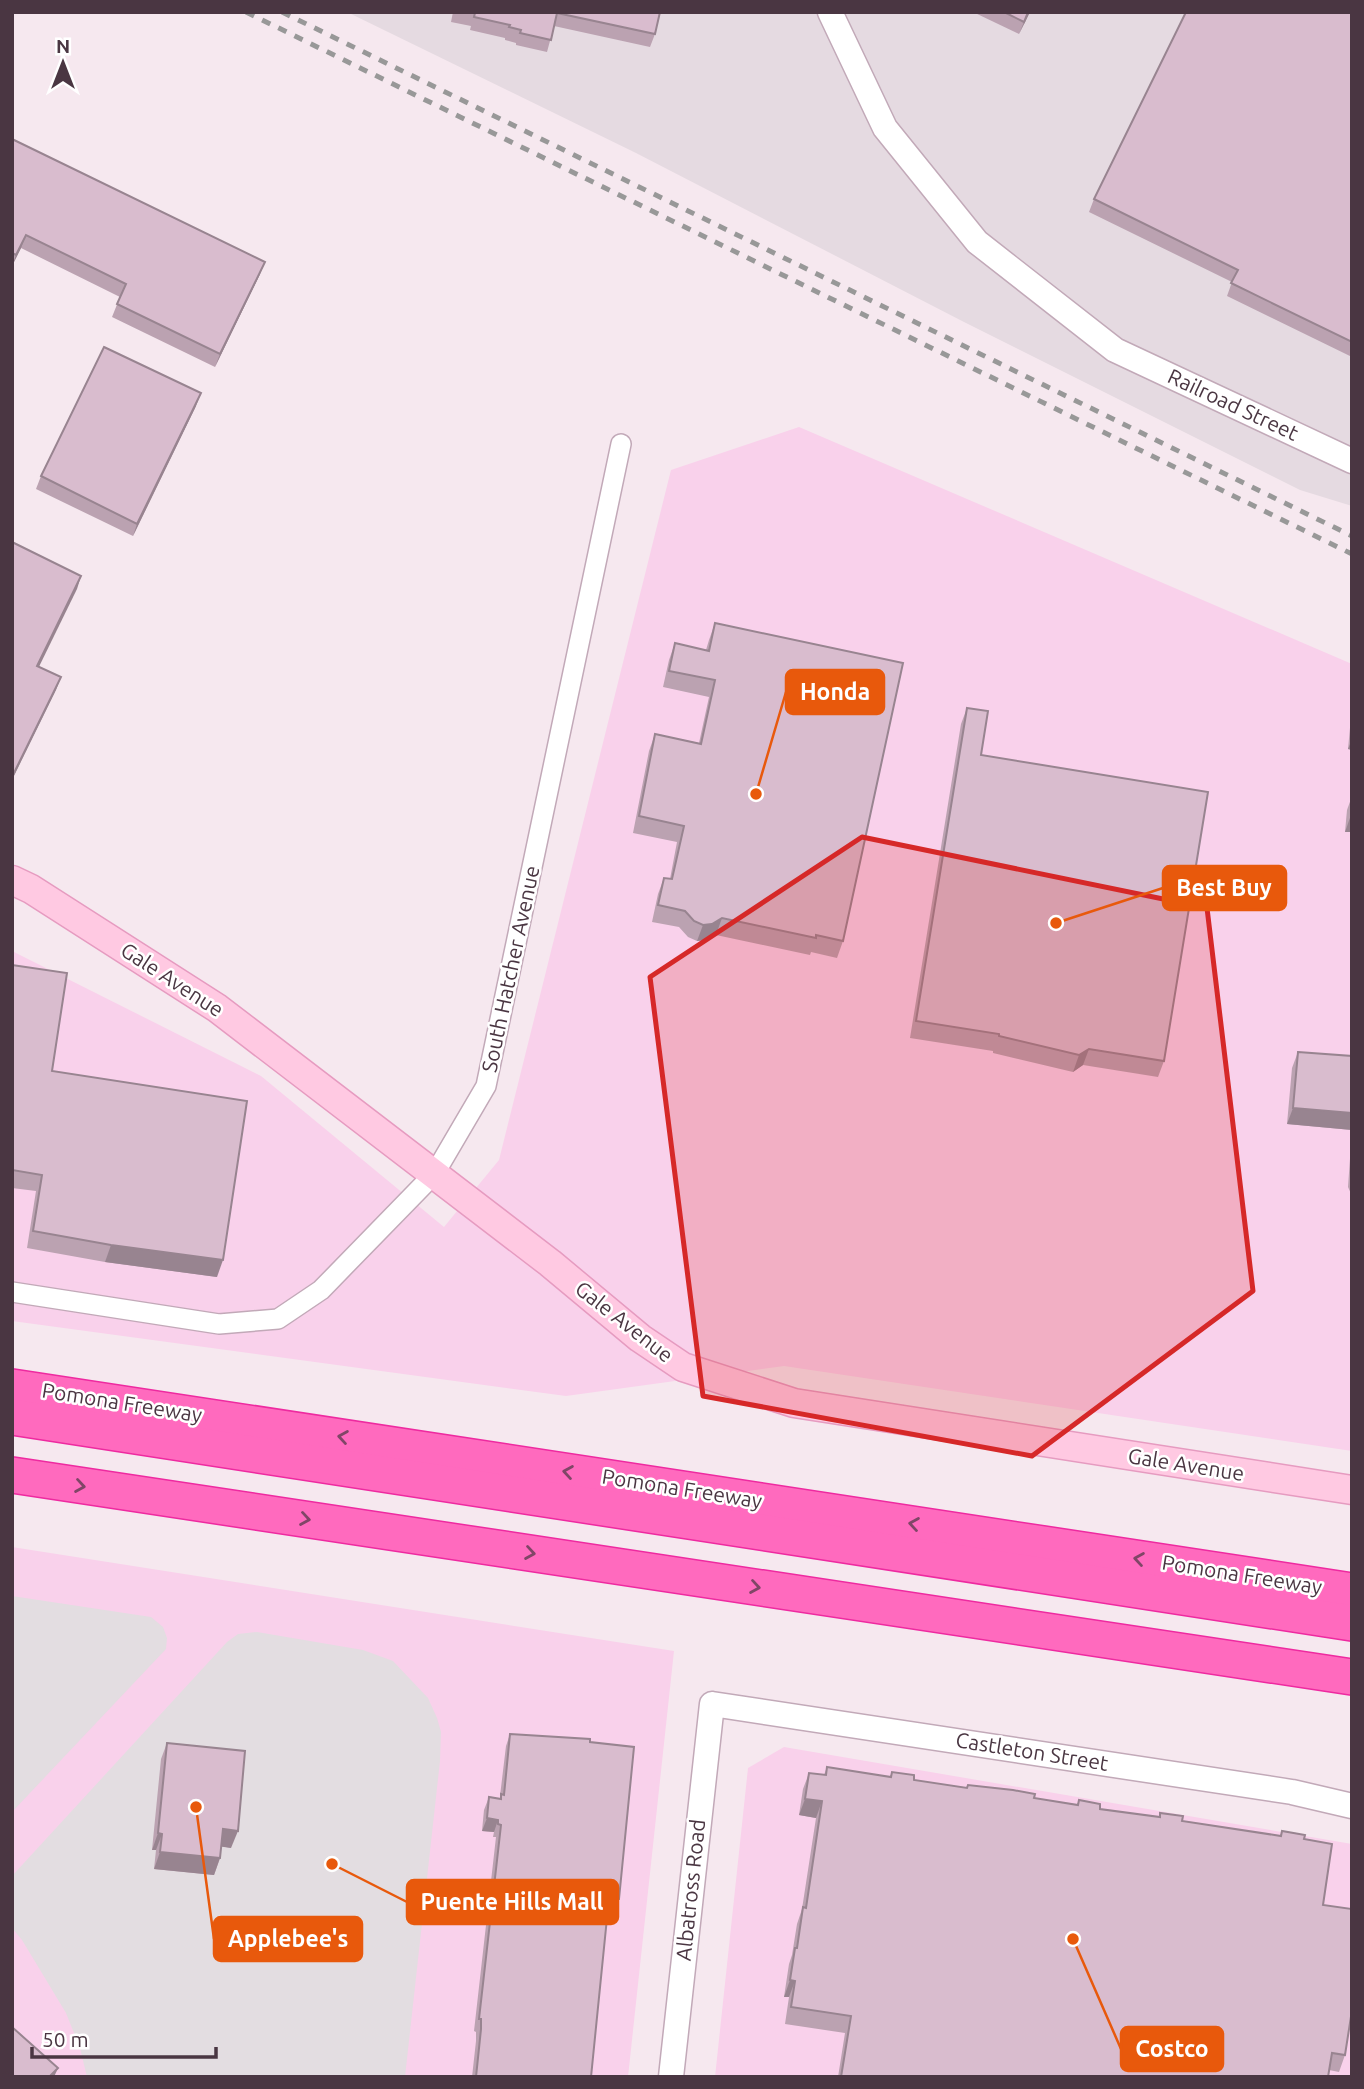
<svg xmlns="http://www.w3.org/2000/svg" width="1364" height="2089" viewBox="0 0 1364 2089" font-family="Ubuntu,sans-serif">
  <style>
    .commercial { fill: #f9d1eb }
    .industrial { fill: #e5dae1 }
    .parking { fill: #e3dde1 }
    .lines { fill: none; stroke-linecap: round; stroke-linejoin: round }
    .minor-casing { stroke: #c2a9b8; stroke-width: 22 }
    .tertiary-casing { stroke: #c2a9b8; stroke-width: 27 }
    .secondary-casing { stroke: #e69bc0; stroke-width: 31 }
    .motorway-casing { stroke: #ee2aa0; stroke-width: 38 }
    .minor { stroke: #fff; stroke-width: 19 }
    .tertiary { stroke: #fff; stroke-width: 24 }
    .secondary { stroke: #ffc9e2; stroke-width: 28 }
    .motorway { stroke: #ff6abe; stroke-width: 35 }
    .rail { stroke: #989898; stroke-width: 5; stroke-dasharray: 9 9; stroke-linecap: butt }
    .wall { fill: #bba2b1 }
    .shaded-wall { fill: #988490 }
    .building { fill: #d9bcce; stroke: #988490; stroke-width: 2 }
    .oneway { stroke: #804667 }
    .marked { fill: #d62828; fill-opacity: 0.2; stroke: #d62828; stroke-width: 5; stroke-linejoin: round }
    .labels { text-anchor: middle; stroke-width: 5; stroke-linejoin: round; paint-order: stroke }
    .street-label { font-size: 21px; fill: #4a3642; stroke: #fff }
    .leader { fill: none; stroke: #e8590c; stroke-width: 2.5 }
    .callout-dot { fill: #e8590c; stroke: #fff; stroke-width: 2.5 }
    .callout { fill: #e8590c; stroke: #e8590c; stroke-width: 2.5 }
    .callout-label { font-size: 23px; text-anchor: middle; font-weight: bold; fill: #fff }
  </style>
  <rect width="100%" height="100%" fill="#f6e8ef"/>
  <g class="commercial">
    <polygon points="799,427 1352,664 1352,1451 784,1366 566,1396 12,1321 12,951 261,1076 444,1227 499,1160 671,470"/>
    <polygon points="12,1547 674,1651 628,2077 12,2077"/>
    <polygon points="784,1747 1352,1844 1352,2077 715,2077 748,1768"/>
  </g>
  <polygon class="industrial" points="347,12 1352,12 1352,506 1300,490 964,322 636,153"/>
  <g class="parking">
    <polygon points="12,1596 151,1617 163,1627 167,1638 166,1649 12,1812"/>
    <polygon points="257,1632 363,1650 393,1661 428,1698 437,1718 441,1732 440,1761 405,2077 87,2077 80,2048 66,2013 22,1940 12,1928 12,1876 227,1642 238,1634"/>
  </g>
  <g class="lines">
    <g class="minor-casing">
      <polyline id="minor" points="12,1292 219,1324 278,1319 321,1290 435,1173 486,1086 621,444"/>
    </g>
    <g class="tertiary-casing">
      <g id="tertiary">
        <polyline points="830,12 885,128 977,242 1115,350 1352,461"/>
        <polyline points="671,2077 712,1704 1292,1792 1352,1806"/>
      </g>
    </g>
    <g class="secondary-casing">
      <polyline id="secondary" points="12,880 31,889 217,1008 550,1263 640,1338 683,1367 794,1403 1352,1490"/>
    </g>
    <g class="motorway-casing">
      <g id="motorway">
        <polyline points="12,1387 1352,1591"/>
        <polyline points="12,1417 1352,1623"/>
        <polyline points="12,1475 1352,1677"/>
      </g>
    </g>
    <use href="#minor" class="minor"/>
    <use href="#tertiary" class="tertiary"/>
    <use href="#secondary" class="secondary"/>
    <use href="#motorway" class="motorway"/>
    <g class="rail">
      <polyline points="246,12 1352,554"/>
      <polyline points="282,12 1352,536"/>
    </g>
  </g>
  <g class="wall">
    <polygon points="453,12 660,12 655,34 650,47 554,26 547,52 516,45 516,43 505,40 505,38 470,30 471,26 451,22"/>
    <polygon points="973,12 1030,12 1019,34"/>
    <polygon points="1352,12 1352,357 1227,296 1232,282 1089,212 1094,199"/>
    <polygon points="12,139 260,274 215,367 112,317 120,297 21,248 12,266"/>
    <polygon points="196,406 133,536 36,489 41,476"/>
    <polygon points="715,623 843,941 837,958 811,952 810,955 716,935 706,940 697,941 688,937 679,927 652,922 658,894 664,878 670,879 677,842 633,833 649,751 655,734 699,743 709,697 663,687 669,660 675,643 706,650 709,640"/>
    <polygon points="967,708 981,755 1164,1061 1158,1077 1083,1065 1073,1072 993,1053 993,1051 910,1038 961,724"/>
    <polygon points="1352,722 1352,750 1348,749 1350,728"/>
    <polygon points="1352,796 1352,832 1345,832 1347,810"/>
    <polygon points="12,965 52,1071 217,1277 105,1262 27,1248 36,1191 12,1188"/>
    <polygon points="1298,1052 1352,1056 1352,1196 1348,1187 1352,1130 1287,1124 1292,1068"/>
    <polygon points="510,1734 590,1742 619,1899 614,1912 608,1911 591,2077 472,2077 476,2041 476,2032 474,2031 496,1837 493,1837 494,1832 482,1831 484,1810 489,1797 500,1799 500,1796 506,1746"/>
    <polygon points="167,1743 231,1848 221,1846 220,1858 214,1875 154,1869 156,1850 152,1850 161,1759"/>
    <polygon points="827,1767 890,1777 892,1772 914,1780 1077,1805 1079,1800 1100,1809 1159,1817 1160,1813 1182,1821 1280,1836 1282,1831 1304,1839 1323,1905 1345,2055 1339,2072 1329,2070 1328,2077 838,2077 845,2033 785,2024 789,1997 784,1997 789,1964 792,1955 797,1924 802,1909 816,1818 799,1815 803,1789 809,1773 824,1775"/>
  </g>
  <g class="shaded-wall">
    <polygon points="1028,12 1030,12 1019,34 1024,22"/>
    <polygon points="26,235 21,248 12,266 16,255"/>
    <polygon points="265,262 260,274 215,367 220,354"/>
    <polygon points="201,393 196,406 133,536 137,524"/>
    <polygon points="81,576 77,589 33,679 37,666"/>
    <polygon points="61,677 56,690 12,780 12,777"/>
    <polygon points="1352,739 1352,750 1348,749"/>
    <polygon points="1351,815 1352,832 1345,832"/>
    <polygon points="722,918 716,935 706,940 697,941 703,925"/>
    <polygon points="1089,1049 1083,1065 1073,1072 1079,1055"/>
    <polygon points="1293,1108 1352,1113 1352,1130 1287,1124"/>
    <polygon points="111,1245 223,1260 217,1277 105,1262"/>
    <polygon points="805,1799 822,1801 816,1818 799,1815"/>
    <polygon points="487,1818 498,1820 494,1832 482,1831"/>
    <polygon points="223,1829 238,1831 231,1848 217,1846"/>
    <polygon points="158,1833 162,1834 156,1850 152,1850"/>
    <polygon points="160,1852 220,1858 214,1875 154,1869"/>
    <polygon points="609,1898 619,1899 614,1912 605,1910"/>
    <polygon points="790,1980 795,1981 789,1997 784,1997"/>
    <polygon points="58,2068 54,2077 49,2077"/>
  </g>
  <g class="building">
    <polygon points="471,12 660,12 655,34 557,13 551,40 520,33 521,30 509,27 510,25 474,17 475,13"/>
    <polygon points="1004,12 1028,12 1024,22"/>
    <polygon points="1186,12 1352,12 1352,342 1231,283 1238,270 1094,199"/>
    <polygon points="12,139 265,262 220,354 117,304 126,284 26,235 16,255 12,253"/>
    <polygon points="104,347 201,393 137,524 41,476"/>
    <polygon points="12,542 81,576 37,666 61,677 12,777"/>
    <polygon points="715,623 903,663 843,941 816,935 816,938 722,918 712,924 703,925 694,921 685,911 658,905 664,878 672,879 684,826 639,816 655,734 701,744 715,680 669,671 675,643 709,651"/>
    <polygon points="967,708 988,711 981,755 1208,792 1164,1061 1089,1049 1079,1055 999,1036 999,1034 916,1021"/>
    <polygon points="12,965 67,973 52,1071 247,1101 223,1260 111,1245 33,1231 42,1175 12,1170"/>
    <polygon points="1298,1052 1352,1056 1352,1113 1293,1108"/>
    <polygon points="510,1734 590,1739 590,1742 634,1747 619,1899 609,1898 591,2077 476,2077 481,2029 481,2019 479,2019 501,1825 498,1824 498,1820 487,1818 489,1797 501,1799 501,1794 504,1795"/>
    <polygon points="167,1743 245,1751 238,1831 223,1829 220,1858 160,1852 162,1834 158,1833"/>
    <polygon points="827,1767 891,1777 892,1772 914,1775 914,1780 967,1788 968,1785 1013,1790 1035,1794 1034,1798 1078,1805 1079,1800 1100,1804 1100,1809 1160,1817 1160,1813 1183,1816 1182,1821 1281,1836 1282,1831 1305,1835 1304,1839 1332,1844 1323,1905 1352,1909 1352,2010 1345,2055 1332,2053 1328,2077 841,2077 851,2016 791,2007 795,1981 790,1980 795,1948 797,1948 803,1907 806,1908 822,1801 805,1799 809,1773 826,1775"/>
    <polygon points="12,2027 58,2068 49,2077 12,2077"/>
  </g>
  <defs><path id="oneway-chevron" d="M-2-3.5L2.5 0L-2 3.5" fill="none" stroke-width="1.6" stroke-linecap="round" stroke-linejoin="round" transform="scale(1.75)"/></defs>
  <g class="oneway">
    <use href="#oneway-chevron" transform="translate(343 1437) rotate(-171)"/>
    <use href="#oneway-chevron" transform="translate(568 1472) rotate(-171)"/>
    <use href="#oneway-chevron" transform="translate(80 1486) rotate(9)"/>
    <use href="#oneway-chevron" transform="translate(305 1519) rotate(9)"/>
    <use href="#oneway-chevron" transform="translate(914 1524) rotate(-171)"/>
    <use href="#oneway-chevron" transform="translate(530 1553) rotate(9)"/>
    <use href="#oneway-chevron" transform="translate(1139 1559) rotate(-171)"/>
    <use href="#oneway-chevron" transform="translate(755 1587) rotate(9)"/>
  </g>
  <path class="marked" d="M862,837L1207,908L1253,1291L1032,1456L703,1396L650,977Z"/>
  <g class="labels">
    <g class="street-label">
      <text transform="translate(1233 405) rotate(25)" y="7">Railroad Street</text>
      <text transform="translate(511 969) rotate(-78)" y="7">South Hatcher Avenue</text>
      <text transform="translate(172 980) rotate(33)" y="7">Gale Avenue</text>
      <text transform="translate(624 1322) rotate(38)" y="7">Gale Avenue</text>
      <text transform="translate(122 1403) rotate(9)" y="7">Pomona Freeway</text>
      <text transform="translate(1186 1465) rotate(9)" y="7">Gale Avenue</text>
      <text transform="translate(682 1489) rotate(9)" y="7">Pomona Freeway</text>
      <text transform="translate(1242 1575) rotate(9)" y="7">Pomona Freeway</text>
      <text transform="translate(1032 1752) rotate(9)" y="7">Castleton Street</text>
      <text transform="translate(691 1890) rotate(-84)" y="7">Albatross Road</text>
    </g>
  </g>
  <path class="leader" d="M756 794L786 692M1056 923L1163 888M332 1864L407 1902M196 1807L214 1939M1073 1939L1121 2049"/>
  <g class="callout-dot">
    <circle cx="756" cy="794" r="7"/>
    <circle cx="1056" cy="923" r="7"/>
    <circle cx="332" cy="1864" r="7"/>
    <circle cx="196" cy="1807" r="7"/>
    <circle cx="1073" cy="1939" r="7"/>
  </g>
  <g class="callout">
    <rect x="786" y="670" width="98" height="44" rx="7"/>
    <rect x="1163" y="866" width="123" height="44" rx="7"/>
    <rect x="407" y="1880" width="211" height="44" rx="7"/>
    <rect x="214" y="1917" width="148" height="44" rx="7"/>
    <rect x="1121" y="2027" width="102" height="44" rx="7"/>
  </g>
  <g class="callout-label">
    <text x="835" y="700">Honda</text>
    <text x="1224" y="896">Best Buy</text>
    <text x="512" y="1910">Puente Hills Mall</text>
    <text x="288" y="1947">Applebee's</text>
    <text x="1172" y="2057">Costco</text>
  </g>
  <rect width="1364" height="2089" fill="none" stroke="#4a3642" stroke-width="28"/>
  <g transform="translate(63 63)" stroke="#ffffff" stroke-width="5" paint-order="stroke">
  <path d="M0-5L12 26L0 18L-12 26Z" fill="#4a3642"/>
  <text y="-10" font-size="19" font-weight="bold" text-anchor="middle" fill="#4a3642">N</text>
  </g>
  <path d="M32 2047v10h184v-10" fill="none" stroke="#4a3642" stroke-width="3.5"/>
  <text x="42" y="2047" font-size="21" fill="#4a3642" stroke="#ffffff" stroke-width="5" paint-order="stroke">50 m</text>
</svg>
